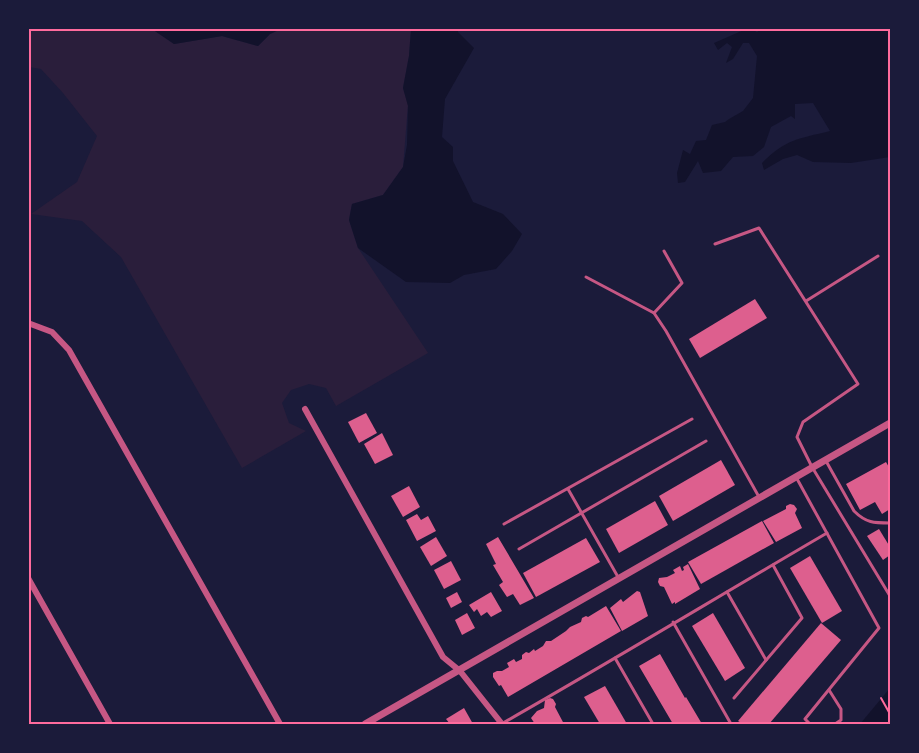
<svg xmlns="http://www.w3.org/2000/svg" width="919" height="753" viewBox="0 0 919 753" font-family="'PT Sans Narrow',sans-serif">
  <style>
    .green { fill: #2a1e3b }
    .water { fill: #12122b }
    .building { fill: #dd5f8e }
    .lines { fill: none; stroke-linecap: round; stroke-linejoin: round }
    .path { stroke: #ff6b9d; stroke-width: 2 }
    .service { stroke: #c65784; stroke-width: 3 }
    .minor { stroke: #c65784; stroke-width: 6 }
    .tertiary { stroke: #c65784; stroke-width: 7 }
    .neatline { fill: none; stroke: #ff6b9d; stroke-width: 2 }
  </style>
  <rect width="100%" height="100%" fill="#1b1b3a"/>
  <polygon class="green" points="29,29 152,29 174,44 222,36 258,46 270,34 281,29 411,29 409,56 403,88 408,105 403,167 383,195 352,204 349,220 358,248 428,353 336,406 326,388 309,384 291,390 282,403 289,423 306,431 242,468 121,257 82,221 31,214 77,182 97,136 63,93 41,69 29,67"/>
  <g class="water">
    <polygon points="152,29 281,29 270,34 258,46 222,36 174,44"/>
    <polygon points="411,29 458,29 458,32 474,48 445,99 442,137 453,147 453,161 473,202 503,214 522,234 512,251 496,269 464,275 450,283 406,282 358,248 349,220 352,204 383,195 403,167 407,145 408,106 403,88 409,56"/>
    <path d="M762,29H890V157L851,163L813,162L797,155L783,159L764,170L762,163C786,139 798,139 830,131L813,103L795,104V119L791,116L771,127L764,147L753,156L733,157L721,171L703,173L698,161L685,182L678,183L677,173L683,150L690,154L696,141L706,140L712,125L725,122L729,119L743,111L753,98L757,56L749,43H743L733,59L726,63L732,47L727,43L718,50L714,43L746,29H751L757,32Z"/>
    <polygon points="890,688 890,724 860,724"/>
  </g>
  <g class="building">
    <polygon points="755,299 767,318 700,358 689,339"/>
    <polygon points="366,413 377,433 359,443 348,422"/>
    <polygon points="382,433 393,455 375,464 364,444"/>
    <polygon points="721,460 735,485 673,521 659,496"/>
    <polygon points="886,462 890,469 890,509 882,514 875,502 860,510 846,484"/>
    <polygon points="409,486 420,507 403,517 391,496"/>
    <polygon points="655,501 668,525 619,553 606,529"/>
    <polygon points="790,504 794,505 797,509 795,513 802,528 776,542 763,521 786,509 786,506"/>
    <polygon points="417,514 421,520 428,516 436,531 417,541 406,520"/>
    <polygon points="762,521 774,543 701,584 688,562"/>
    <polygon points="879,529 890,547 890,555 883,560 867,536"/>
    <polygon points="436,537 447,556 431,566 420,547"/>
    <polygon points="498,537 534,598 520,605 513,594 507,597 499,585 503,582 493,565 496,564 486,544"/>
    <polygon points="586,538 600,562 536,597 523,573"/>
    <polygon points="810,556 842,611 822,623 790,568"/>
    <polygon points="451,561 461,580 444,589 434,570"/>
    <polygon points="688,564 700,589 675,604 675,602 672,604 664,587 660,586 658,582 659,578 667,577 675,573 673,570 680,566 682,571 684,570 683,567"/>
    <polygon points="637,591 640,592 648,616 622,631 610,608 621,599 623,602"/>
    <polygon points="457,592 462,602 451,608 446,598"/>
    <polygon points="491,592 502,611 491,617 487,612 481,616 477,609 474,612 469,605"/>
    <polygon points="606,606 621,631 508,697 501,685 499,686 493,677 493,673 497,671 502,671 509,667 507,663 514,659 516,662 522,659 522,655 526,652 529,653 534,649 535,651 543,646 546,641 551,641 566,631 570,627 581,622 582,618 586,616 588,617"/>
    <polygon points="467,613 475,628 462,635 455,620"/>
    <polygon points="713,613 745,668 725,681 692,626"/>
    <polygon points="821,623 841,640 769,724 743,724 738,721"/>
    <polygon points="660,654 685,698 686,697 702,724 673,724 639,666"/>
    <polygon points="605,686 627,724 600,724 584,697"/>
    <polygon points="550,698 553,699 556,704 555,707 564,724 535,724 531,718 537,711 544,708 545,700"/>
    <polygon points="464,708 473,724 450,724 446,719"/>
  </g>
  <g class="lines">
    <polyline class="path" points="881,698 890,714"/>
    <g class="service">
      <polyline points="715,244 759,228 858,384 803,422 797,437 812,467 890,596"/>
      <polyline points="586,277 654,313 666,331 759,497"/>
      <polyline points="806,301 878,256"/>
      <polyline points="654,313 682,283 664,251"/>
      <path d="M826,461L854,511C866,523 874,523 890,523"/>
      <polyline points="796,477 879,628 805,719 810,724"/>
      <polyline points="568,489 618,577"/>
      <polyline points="504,524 692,419"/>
      <polyline points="519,549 706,441"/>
      <polyline points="727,592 766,660"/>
      <polyline points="673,622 731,724"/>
      <polyline points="615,658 653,724"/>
      <polyline points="829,690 841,709 841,720 835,724"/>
      <polyline points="734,698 802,618 773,565"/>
      <path d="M503,723C612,661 719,596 827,533"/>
    </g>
    <g class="minor">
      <polyline points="28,323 52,332 69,350 280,724"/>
      <polyline points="305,409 443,657 460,671 502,724"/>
      <polyline points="28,578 110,724"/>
    </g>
    <polyline class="tertiary" points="365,724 890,423"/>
  </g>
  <rect width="919" height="753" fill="none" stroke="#1b1b3a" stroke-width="60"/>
  <rect x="30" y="30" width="859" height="693" class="neatline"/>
</svg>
